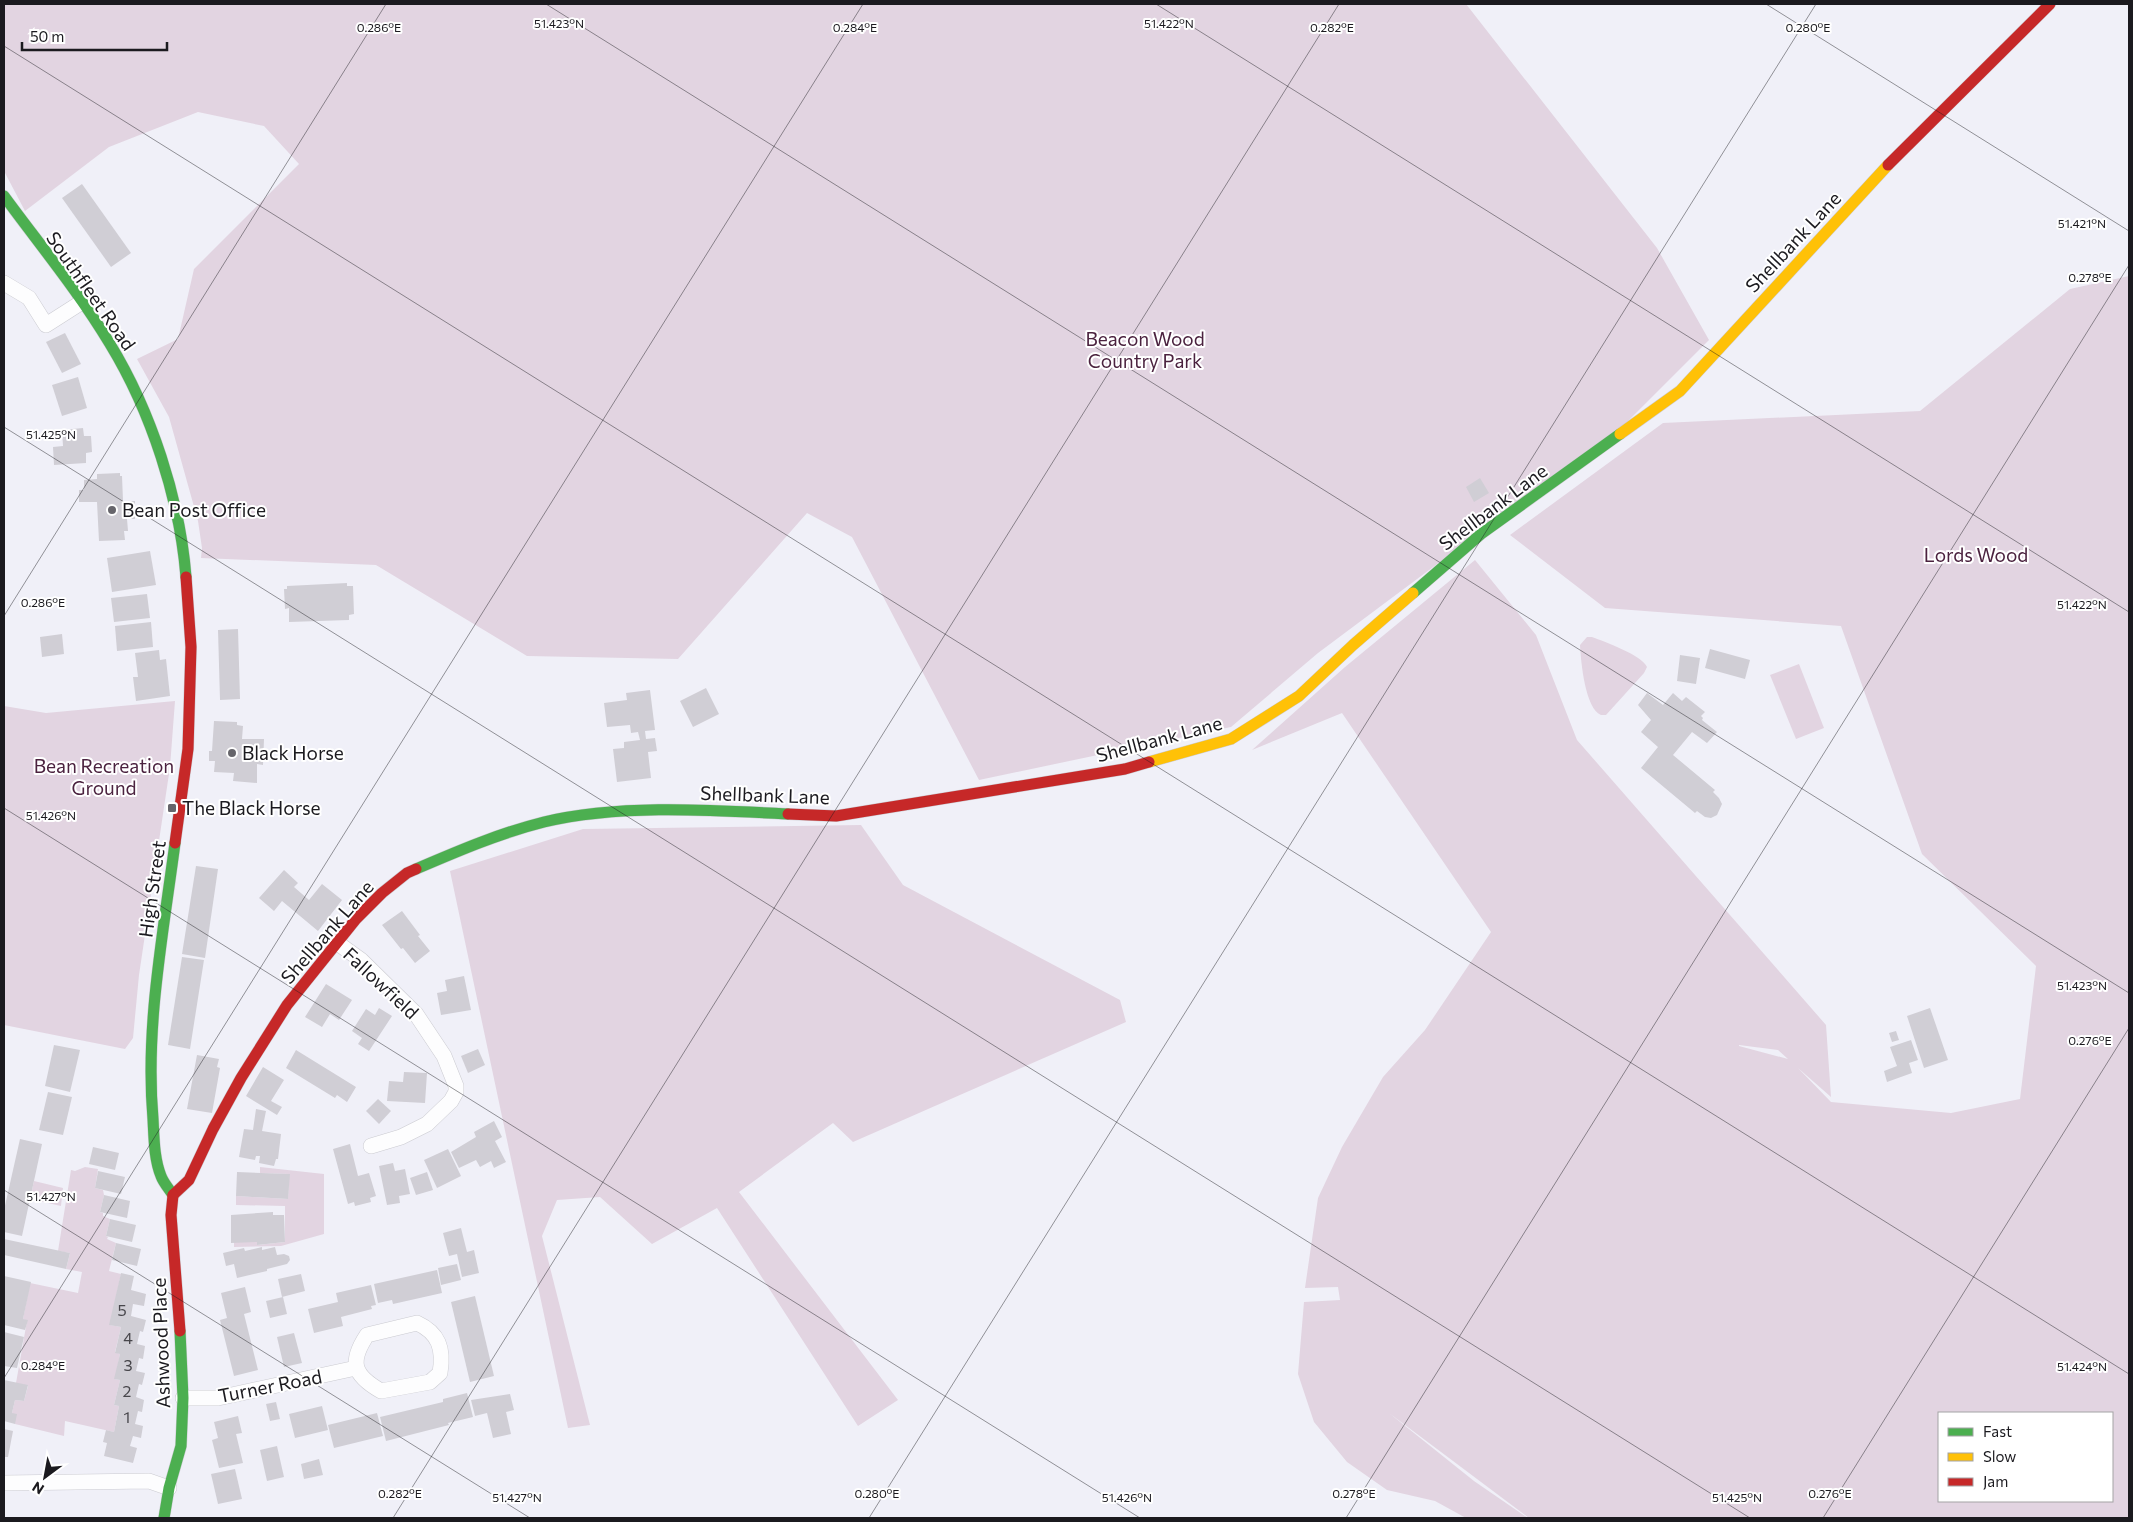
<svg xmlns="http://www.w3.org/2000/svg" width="2133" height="1522" viewBox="0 0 2133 1522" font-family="Commissioner,sans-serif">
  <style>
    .green { fill: #e2d4e1; fill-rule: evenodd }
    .building { fill: #d0ced5 }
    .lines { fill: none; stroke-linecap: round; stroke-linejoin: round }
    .street-casing { stroke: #cbcbd1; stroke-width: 16 }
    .fast-casing { stroke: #cbcbd1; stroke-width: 12 }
    .slow-casing { stroke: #cbcbd1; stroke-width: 12 }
    .jam-casing { stroke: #cbcbd1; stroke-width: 12 }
    .street { stroke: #fdfdfe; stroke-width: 15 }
    .fast { stroke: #4caf50; stroke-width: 11 }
    .slow { stroke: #ffc107; stroke-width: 11 }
    .jam { stroke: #c62828; stroke-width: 11 }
    .ticks { fill: none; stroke: #1b1a1f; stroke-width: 1; stroke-opacity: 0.45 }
    .poi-dot { fill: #66656b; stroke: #fff; stroke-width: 2 }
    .labels { text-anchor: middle; stroke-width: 4; stroke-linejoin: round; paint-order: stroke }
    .number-label { font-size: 16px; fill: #48474c }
    .street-label { font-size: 19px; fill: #1b1a1f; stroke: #fff }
    .park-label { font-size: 19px; fill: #4b223f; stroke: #fff }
    .poi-label { font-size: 19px; fill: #1b1a1f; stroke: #fff; text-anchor: start }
    .ticks-label { font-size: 12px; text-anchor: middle; fill: #1b1a1f; stroke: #fff; stroke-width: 4; stroke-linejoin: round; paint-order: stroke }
  </style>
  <rect width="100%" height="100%" fill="#f0f0f8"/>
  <g class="green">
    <polygon points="4,4 1466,4 1657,248 1709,340 1626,423 1318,653 1231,727 979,780 852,537 807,513 678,659 527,656 376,565 201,558 202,548 198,521 169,417 137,359 178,339 194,269 299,164 264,126 198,112 109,147 25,211 4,171"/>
    <path d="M2129,276V1518H1529L1389,1413L1474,1481L1528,1518H1466L1435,1501L1387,1490L1347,1462L1314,1422L1298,1374L1304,1302L1340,1300L1338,1287L1305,1288L1318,1198L1342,1147L1383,1077L1425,1030L1491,932L1342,713L1252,750L1345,667L1475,560L1536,635L1577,740L1826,1025L1831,1097L1798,1068L1831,1102L1951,1113L2020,1099L2036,966L1922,854L1841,626L1605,608L1510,535L1663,423L1920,411L2070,289ZM1739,1045L1778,1050L1788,1059L1739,1046ZM1939,1413H2112V1501H1939Z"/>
    <path d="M1587,637H1592C1605,642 1642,655 1647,667L1644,673L1606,715H1601C1585,708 1581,662 1580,645Z"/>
    <polygon points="1799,664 1824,728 1796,739 1770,675"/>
    <polygon points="175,701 170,767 139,975 133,1038 125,1049 4,1025 4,706 46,713"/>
    <polygon points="861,825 903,885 1120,1000 1126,1022 853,1142 833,1123 739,1192 898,1400 858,1426 717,1208 652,1244 600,1197 557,1200 542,1236 590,1425 568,1428 450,871 583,829"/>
    <polygon points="85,1167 98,1169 95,1188 103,1190 104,1195 100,1212 103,1213 103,1216 110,1219 106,1236 108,1237 107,1239 116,1243 109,1271 121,1274 110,1325 121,1327 115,1352 120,1354 115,1379 120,1380 114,1405 119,1406 114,1432 65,1421 64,1436 15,1424 12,1413 15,1400 24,1401 28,1386 16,1383 27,1321 23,1319 30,1283 78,1293 82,1272 66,1269 70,1253 58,1251 71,1170 75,1171"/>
    <polygon points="260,1167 324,1174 324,1234 281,1246 234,1247 234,1242 257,1242 257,1245 285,1242 285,1206 236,1205 236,1196 288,1199 289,1174 260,1173"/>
    <polygon points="34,1181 63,1188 61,1206 30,1199"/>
  </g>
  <g class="building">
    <polygon points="82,184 131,253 111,267 62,198"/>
    <polygon points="65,333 81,364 62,373 46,342"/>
    <polygon points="78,377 87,408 62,416 52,385"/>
    <polygon points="83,428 84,436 91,436 92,452 86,453 86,463 54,465 53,447 63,446 62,430"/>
    <polygon points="120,473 120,476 122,476 123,501 135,501 135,519 127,519 128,531 124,531 125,540 99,541 97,502 79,502 79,490 84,490 84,480 97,479 97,474"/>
    <polygon points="1480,478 1489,493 1474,502 1466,487"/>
    <polygon points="150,551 156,585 112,592 107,558"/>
    <polygon points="347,583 347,586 353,586 354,614 349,615 349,620 289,622 289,608 285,609 284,589 287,589 287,586"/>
    <polygon points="147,594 150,618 114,622 111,598"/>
    <polygon points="151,622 153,647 117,651 115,626"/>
    <polygon points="238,629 240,699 220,700 218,630"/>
    <polygon points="62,634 64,654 42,657 40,637"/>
    <polygon points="1710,649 1750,660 1745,679 1705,668"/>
    <polygon points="159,650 160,660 166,659 170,696 136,701 133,677 138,677 135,653"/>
    <polygon points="1680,655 1700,658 1696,684 1677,681"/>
    <polygon points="706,688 719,714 693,727 680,701"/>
    <polygon points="650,690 655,730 645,731 646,739 655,738 657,751 648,752 651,778 617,782 613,749 624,748 624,742 640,740 638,732 631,733 630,725 607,727 604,703 627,700 626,693"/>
    <polygon points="1647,693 1663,705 1673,693 1682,701 1686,697 1705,712 1701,716 1703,718 1702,720 1717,732 1707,743 1692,732 1673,755 1715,790 1713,792 1719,798 1722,804 1717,815 1711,818 1705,817 1697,811 1695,813 1641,768 1658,747 1641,732 1651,720 1638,705"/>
    <polygon points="214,721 237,722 237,725 243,726 242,739 264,739 263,765 257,764 257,783 233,781 234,773 214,772 215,761 209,761 209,751 212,751"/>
    <polygon points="196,866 218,869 205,958 182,954"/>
    <polygon points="284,870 298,883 294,887 309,900 322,884 342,900 318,931 282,901 274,911 259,898"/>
    <polygon points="402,911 420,935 418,936 430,951 415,963 403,948 401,949 382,925"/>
    <polygon points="182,957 204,960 190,1049 168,1045"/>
    <polygon points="464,976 471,1010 441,1015 437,993 447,991 445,980"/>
    <polygon points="326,984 352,1000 339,1020 330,1014 322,1027 305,1017"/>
    <polygon points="379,1008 392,1016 369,1051 358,1044 362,1038 352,1031 366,1009 375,1015"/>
    <polygon points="1930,1008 1948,1060 1924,1068 1907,1016"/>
    <polygon points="1896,1031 1899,1040 1892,1042 1889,1033"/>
    <polygon points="1911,1040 1918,1060 1909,1063 1912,1073 1887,1082 1884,1071 1897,1066 1890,1047"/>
    <polygon points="54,1045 80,1050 70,1092 45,1086"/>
    <polygon points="478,1049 485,1065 468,1073 461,1056"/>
    <polygon points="296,1050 356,1087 347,1102 337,1095 335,1098 286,1068"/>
    <polygon points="197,1055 219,1059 217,1067 220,1068 212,1113 187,1109"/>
    <polygon points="263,1067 284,1080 271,1101 282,1107 277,1115 246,1096"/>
    <polygon points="404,1072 427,1073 425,1103 387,1101 389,1081 403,1082"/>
    <polygon points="48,1092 72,1097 63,1135 39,1130"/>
    <polygon points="378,1099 391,1111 379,1124 366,1111"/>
    <polygon points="256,1109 266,1111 262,1131 281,1134 278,1159 276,1159 274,1166 259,1163 260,1156 256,1156 255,1160 239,1157 244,1129 253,1130"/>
    <polygon points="494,1121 502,1137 495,1141 506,1162 494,1168 491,1161 480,1167 476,1160 459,1168 451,1152 476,1137 474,1132"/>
    <polygon points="20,1139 42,1144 22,1236 4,1232 4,1210"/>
    <polygon points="350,1144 358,1176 369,1173 376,1196 370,1198 371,1202 355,1206 354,1202 348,1204 333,1149"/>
    <polygon points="93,1147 119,1153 115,1170 89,1164"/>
    <polygon points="448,1149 461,1176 437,1188 424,1160"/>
    <polygon points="393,1163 395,1171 405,1169 410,1194 399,1196 400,1203 387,1205 379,1166"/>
    <polygon points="98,1171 125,1177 121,1194 95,1188"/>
    <polygon points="237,1172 290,1174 288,1199 236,1196"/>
    <polygon points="427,1172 433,1190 416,1195 410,1178"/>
    <polygon points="104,1195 130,1201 127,1218 100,1212"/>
    <polygon points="273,1212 273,1215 284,1215 285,1242 257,1245 257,1242 231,1243 231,1215"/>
    <polygon points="110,1219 136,1225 132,1242 106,1236"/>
    <polygon points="461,1228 467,1252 474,1250 479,1273 462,1277 457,1254 449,1256 443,1233"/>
    <polygon points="4,1239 70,1253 66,1269 4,1255"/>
    <polygon points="116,1243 141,1249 137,1266 112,1260"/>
    <polygon points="262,1247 262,1250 275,1247 277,1255 284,1254 289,1256 290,1260 287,1264 267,1269 267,1271 237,1278 234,1264 226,1266 223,1253 244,1248 245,1251"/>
    <polygon points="457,1264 461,1280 441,1285 438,1268"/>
    <polygon points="437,1270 442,1293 393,1304 392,1300 378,1303 374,1284"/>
    <polygon points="121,1273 134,1276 131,1290 146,1294 144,1306 133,1304 131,1316 146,1320 143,1332 140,1331 137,1344 145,1346 143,1359 139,1358 136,1371 145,1373 142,1385 139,1384 136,1397 144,1400 142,1412 138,1411 135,1424 143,1426 141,1438 133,1436 130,1446 137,1448 133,1463 104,1456 107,1443 103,1442 106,1430 114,1432 119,1406 114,1405 120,1380 114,1379 120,1354 115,1353 121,1327 109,1325"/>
    <polygon points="301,1274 305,1291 282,1297 278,1279"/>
    <polygon points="4,1276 31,1282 23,1319 28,1320 25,1330 4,1325"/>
    <polygon points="371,1285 376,1305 371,1306 372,1309 341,1317 343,1326 314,1333 308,1309 338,1302 336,1293"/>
    <polygon points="245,1287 251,1312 244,1314 258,1370 234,1376 220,1320 227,1318 221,1293"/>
    <polygon points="475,1296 494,1376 470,1382 451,1302"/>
    <polygon points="283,1297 287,1314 270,1318 266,1301"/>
    <polygon points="4,1332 24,1337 17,1368 4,1366"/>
    <polygon points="294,1333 302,1363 284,1367 277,1337"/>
    <polygon points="4,1380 28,1385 24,1401 15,1400 12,1413 17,1414 15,1424 4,1421"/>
    <polygon points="467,1393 473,1417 448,1423 449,1425 386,1441 380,1417 443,1402 443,1399"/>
    <polygon points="510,1394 514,1410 506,1412 511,1434 493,1438 487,1413 475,1416 471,1400"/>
    <polygon points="276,1402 280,1419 270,1421 266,1404"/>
    <polygon points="322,1406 328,1430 295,1438 289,1414"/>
    <polygon points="377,1413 383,1436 334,1448 328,1425"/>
    <polygon points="238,1416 242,1433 236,1434 243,1463 219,1468 212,1440 218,1438 214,1422"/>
    <polygon points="4,1429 13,1431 8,1457 4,1457"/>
    <polygon points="277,1446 284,1477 267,1481 260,1450"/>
    <polygon points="319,1459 323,1475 304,1479 301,1464"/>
    <polygon points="235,1469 242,1499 218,1504 211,1474"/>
  </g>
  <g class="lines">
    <g class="street-casing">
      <g id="street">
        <polyline points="4,283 29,298 46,325 82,302"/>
        <polyline points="336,942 361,960 416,1014 444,1056 456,1086 456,1092 451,1101 427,1124 401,1137 371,1146"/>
        <path d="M417,1323C439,1333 444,1349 440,1373L430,1382L381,1391C353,1375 349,1362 367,1335Z"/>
        <polyline points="183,1398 218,1398 356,1368"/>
        <polyline points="4,1483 149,1481 169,1488"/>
      </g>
    </g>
    <g class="fast-casing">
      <g id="fast">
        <path d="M4,196C40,245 79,292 110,344C151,411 180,500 186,577"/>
        <polyline points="1413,593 1481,534 1620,434"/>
        <path d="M416,869C458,851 500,833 544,822C621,804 710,810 788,814"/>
        <path d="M173,1195C169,1189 163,1182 161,1176C154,1159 154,1137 153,1119C145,1027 163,935 175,843"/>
        <polyline points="164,1518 169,1488 181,1446 183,1398 180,1331"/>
      </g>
    </g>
    <g class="slow-casing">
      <g id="slow">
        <polyline points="1620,434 1680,391 1888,165"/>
        <polyline points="1149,762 1231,739 1299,696 1353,645 1413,593"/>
      </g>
    </g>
    <g class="jam-casing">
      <g id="jam">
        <polyline points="1888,165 2050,4"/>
        <polyline points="788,814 836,816 1125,769 1149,762"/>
        <polyline points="175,843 188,749 191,647 186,577"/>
        <polyline points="173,1195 189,1180 213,1129 241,1078 287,1005 356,919 382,893 407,873 416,869"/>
        <polyline points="173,1195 171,1215 180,1331"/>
      </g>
    </g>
    <use href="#street" class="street"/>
    <use href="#fast" class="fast"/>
    <use href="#slow" class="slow"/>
    <use href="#jam" class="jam"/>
  </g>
  <path class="ticks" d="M546,4L2129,993M1156,4L2129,612M1766,4L2129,231M4,46L2129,1374M4,427L1750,1518M4,616L386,4M4,808L1140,1518M4,1190L530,1518M4,1378L863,4M393,1518L1339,4M869,1518L1816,4M1346,1518L2129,265M1823,1518L2129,1028"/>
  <g class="poi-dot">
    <circle cx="112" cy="510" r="5"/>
    <circle cx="232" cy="753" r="5"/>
    <rect x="167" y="803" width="10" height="10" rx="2.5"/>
  </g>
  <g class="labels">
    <g class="number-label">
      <text x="122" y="1316">5</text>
      <text x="128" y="1344">4</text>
      <text x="128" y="1371">3</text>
      <text x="127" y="1397">2</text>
      <text x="127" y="1423">1</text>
    </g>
    <g class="street-label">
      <text transform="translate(1793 242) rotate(-47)" y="7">Shellbank Lane</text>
      <text transform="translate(91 291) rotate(55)" y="7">Southfleet Road</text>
      <text transform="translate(1493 507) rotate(-37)" y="7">Shellbank Lane</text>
      <text transform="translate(1159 739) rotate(-15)" y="7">Shellbank Lane</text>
      <text transform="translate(765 795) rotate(2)" y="7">Shellbank Lane</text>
      <text transform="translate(152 889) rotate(-82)" y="7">High Street</text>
      <text transform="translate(327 932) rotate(-49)" y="7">Shellbank Lane</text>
      <text transform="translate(381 983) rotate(43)" y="7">Fallowfield</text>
      <text transform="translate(161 1343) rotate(-92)" y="7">Ashwood Place</text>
      <text transform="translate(270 1386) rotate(-11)" y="7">Turner Road</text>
    </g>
    <g class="park-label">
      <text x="1145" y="346">Beacon Wood<tspan x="1145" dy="22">Country Park</tspan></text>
      <text x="1976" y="562">Lords Wood</text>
      <text x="104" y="773">Bean Recreation<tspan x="104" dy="22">Ground</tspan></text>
    </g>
    <g class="poi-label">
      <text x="122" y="517">Bean Post Office</text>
      <text x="242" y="760">Black Horse</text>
      <text x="182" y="815">The Black Horse</text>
    </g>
  </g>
  <g class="ticks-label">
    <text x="1169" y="28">51.422°N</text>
    <text x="559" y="28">51.423°N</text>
    <text x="379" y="32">0.286°E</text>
    <text x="855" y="32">0.284°E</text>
    <text x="1332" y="32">0.282°E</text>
    <text x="1808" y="32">0.280°E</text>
    <text x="2082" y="228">51.421°N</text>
    <text x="2090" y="282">0.278°E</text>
    <text x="51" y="439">51.425°N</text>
    <text x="43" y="607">0.286°E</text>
    <text x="2082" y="609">51.422°N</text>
    <text x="51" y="820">51.426°N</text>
    <text x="2082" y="990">51.423°N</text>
    <text x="2090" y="1045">0.276°E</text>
    <text x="51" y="1201">51.427°N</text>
    <text x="43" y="1370">0.284°E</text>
    <text x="2082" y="1371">51.424°N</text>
    <text x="400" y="1498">0.282°E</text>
    <text x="877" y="1498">0.280°E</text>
    <text x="1354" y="1498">0.278°E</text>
    <text x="1830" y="1498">0.276°E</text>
    <text x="517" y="1502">51.427°N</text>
    <text x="1127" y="1502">51.426°N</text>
    <text x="1737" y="1502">51.425°N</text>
  </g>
  <rect width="2133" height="1522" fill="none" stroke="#1b1a1f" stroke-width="10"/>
  <rect x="1938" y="1412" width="175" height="90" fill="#ffffff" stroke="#a4a3a5"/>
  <rect x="1948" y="1428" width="25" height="8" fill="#4caf50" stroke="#a4a3a5"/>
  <text x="1983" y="1437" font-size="15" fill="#1b1a1f">Fast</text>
  <rect x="1948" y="1453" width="25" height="8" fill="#ffc107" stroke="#a4a3a5"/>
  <text x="1983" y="1462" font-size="15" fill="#1b1a1f">Slow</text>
  <rect x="1948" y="1478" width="25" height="8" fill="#c62828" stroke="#a4a3a5"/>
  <text x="1983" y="1487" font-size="15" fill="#1b1a1f">Jam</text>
  <g transform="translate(45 1477) rotate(212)" stroke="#ffffff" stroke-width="4" paint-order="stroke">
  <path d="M0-4L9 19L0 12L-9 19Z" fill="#1b1a1f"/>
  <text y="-8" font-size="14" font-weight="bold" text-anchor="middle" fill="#1b1a1f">N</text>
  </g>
  <path d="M22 42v8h145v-8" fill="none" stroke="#1b1a1f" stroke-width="2.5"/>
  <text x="30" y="42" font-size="15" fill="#1b1a1f" stroke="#ffffff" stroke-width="4" paint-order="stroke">50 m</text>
</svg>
